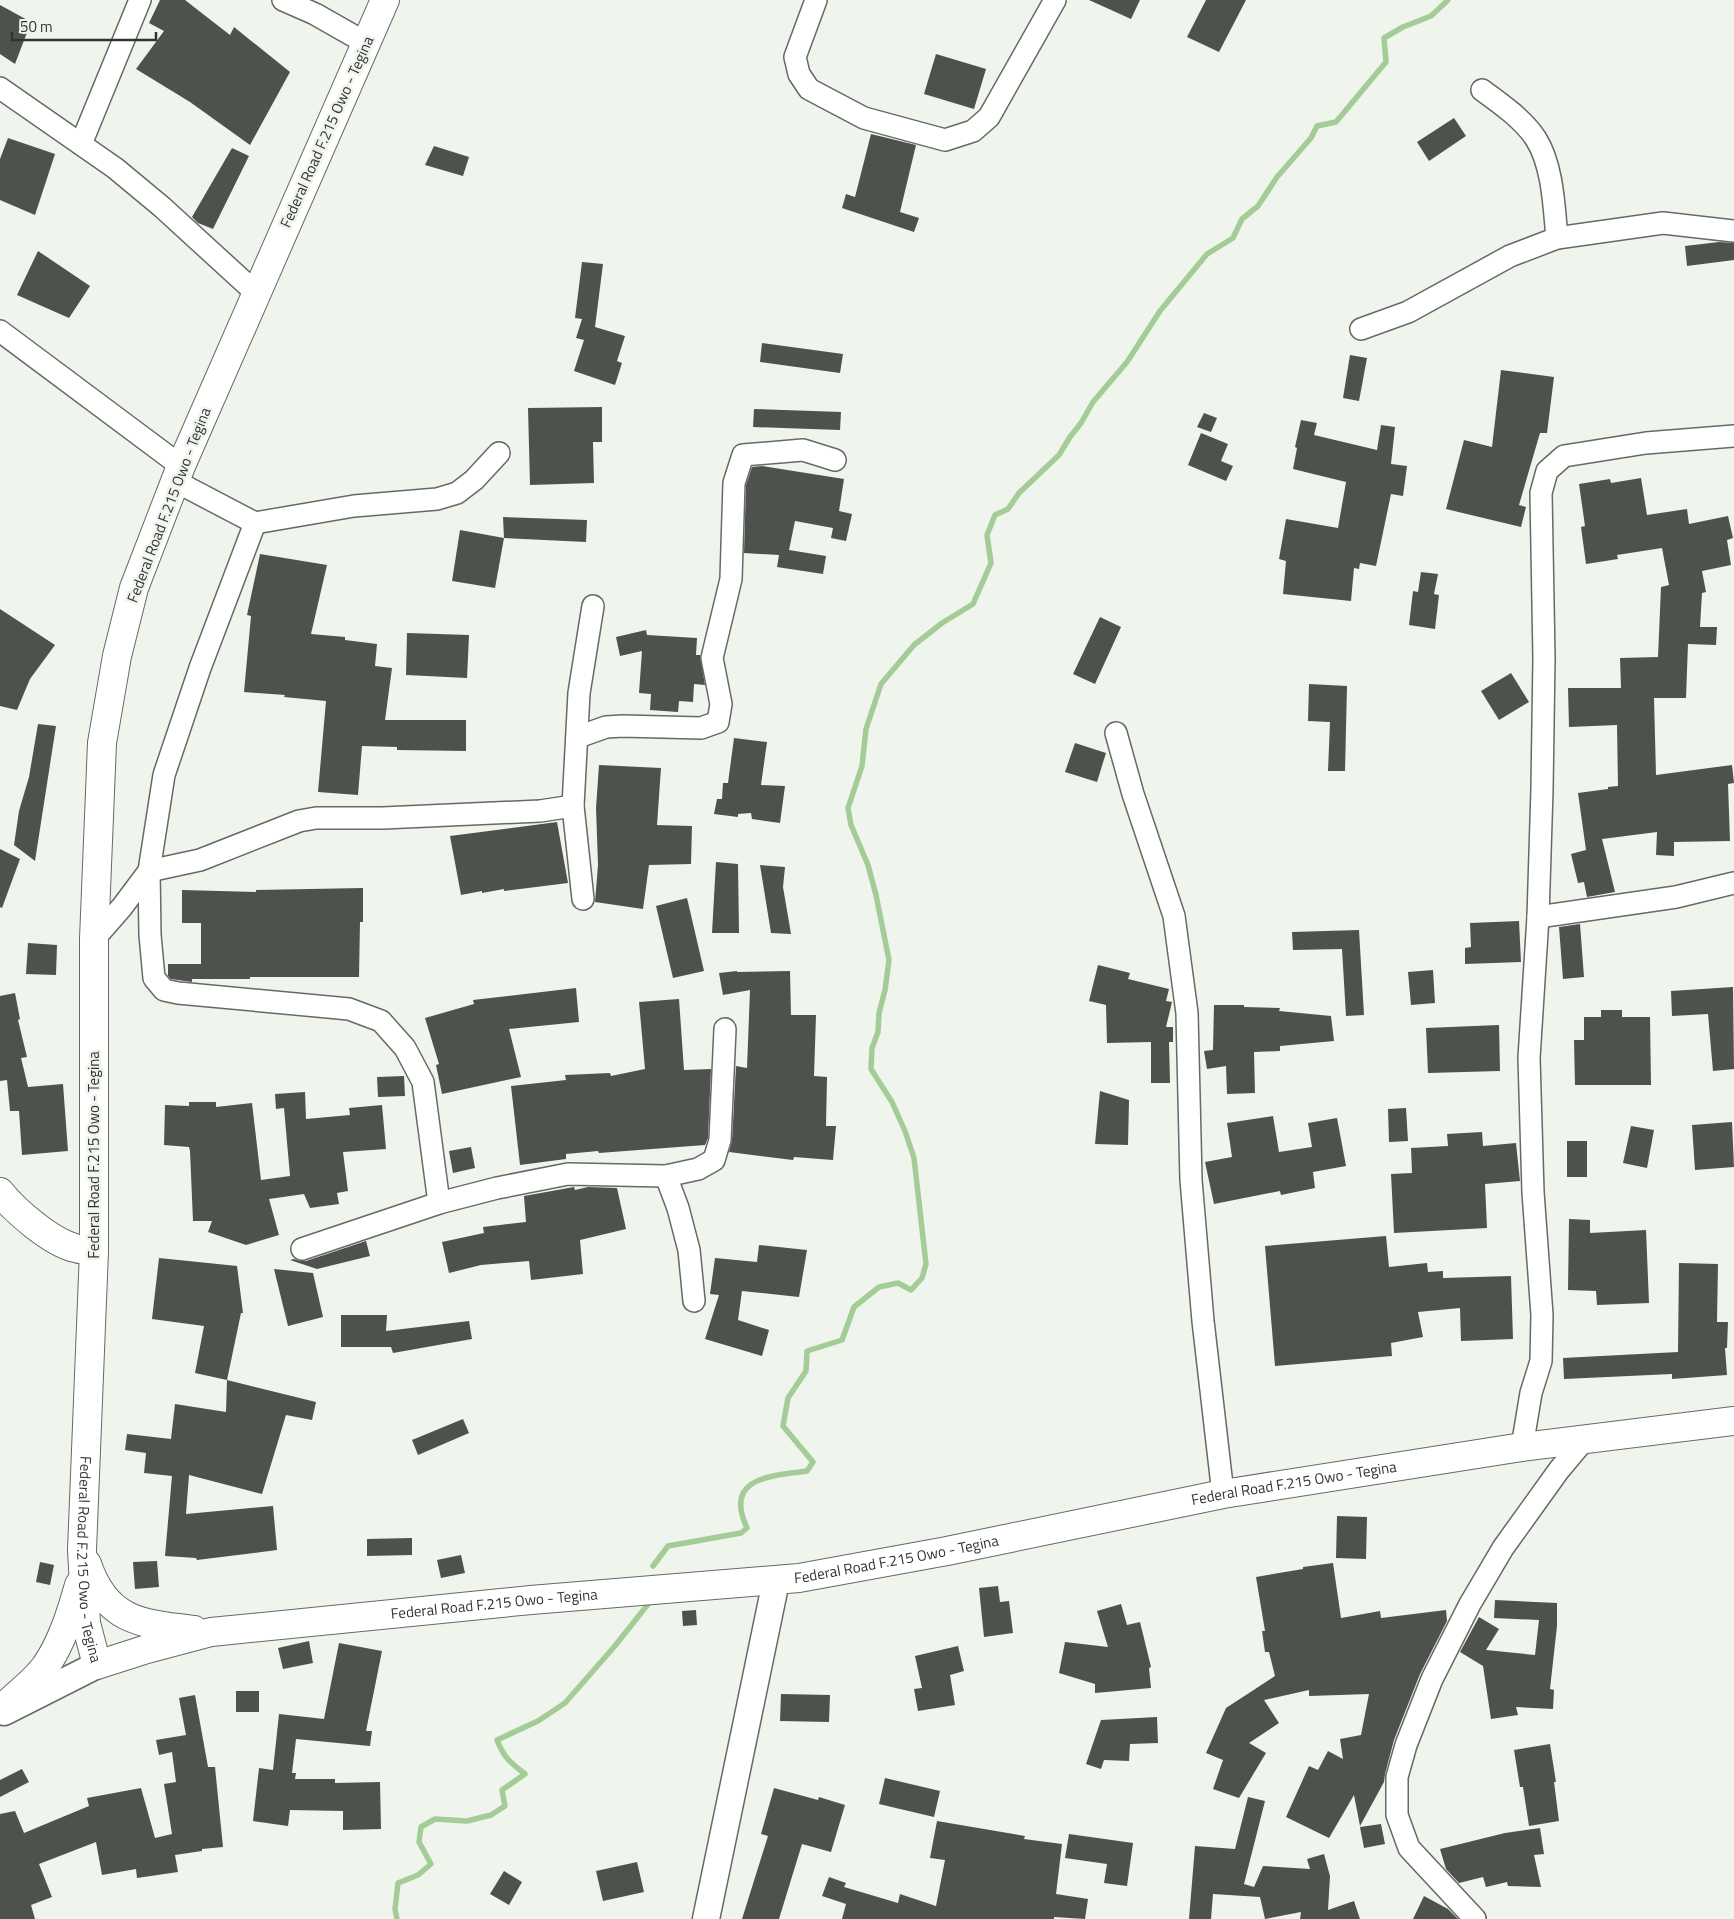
<svg xmlns="http://www.w3.org/2000/svg" width="1734" height="1919" viewBox="0 0 1734 1919" font-family="'Titillium Web',sans-serif">
  <style>
    .lines { fill: none; stroke-linecap: round; stroke-linejoin: round }
    .stream { stroke: #a4cc96; stroke-width: 5.5 }
    .building { fill: #4e524c }
    .minor-casing { stroke: #656a64; stroke-width: 24 }
    .tertiary-casing { stroke: #656a64; stroke-width: 29 }
    .secondary-casing { stroke: #656a64; stroke-width: 30 }
    .primary-casing { stroke: #656a64; stroke-width: 30 }
    .minor { stroke: #fff; stroke-width: 21 }
    .tertiary { stroke: #fff; stroke-width: 26 }
    .secondary { stroke: #fff; stroke-width: 28 }
    .primary { stroke: #fff; stroke-width: 28 }
    .labels { text-anchor: middle; stroke-width: 5; stroke-linejoin: round; paint-order: stroke }
    .street-label { font-size: 15px; fill: #323431; stroke: #eff4ed }
  </style>
  <rect width="100%" height="100%" fill="#eff4ed"/>
  <g class="lines">
    <g class="stream">
      <path d="M653,1566L668,1546L741,1533L747,1528C723,1477 771,1476 807,1471L813,1462L783,1426L788,1398L806,1371L807,1351L842,1340L854,1307L879,1287L898,1283L911,1290L922,1278L926,1264L914,1158L905,1131L892,1102L871,1069L872,1048L878,1032L879,1013L885,990L889,960L876,895L868,865L851,825L848,808L862,766L866,729L881,684L914,645L942,623L973,604L991,563L987,535L995,515L1008,509L1019,493L1059,455L1070,437L1081,423L1093,402L1127,362L1160,311L1207,254L1233,238L1242,219L1258,206L1277,177L1311,138L1317,126L1336,122L1386,62L1384,38L1403,27L1431,16L1448,0"/>
      <path d="M397,1919L395,1909L398,1883L418,1875L431,1864L419,1842L421,1827L435,1819L467,1821L491,1815L505,1806L502,1790L525,1774C511,1763 504,1758 497,1740L538,1721L565,1703L614,1647L649,1603"/>
    </g>
  </g>
  <g class="building">
    <polygon points="160,0 185,0 230,35 234,27 290,72 250,145 190,102 136,69 164,31 149,23"/>
    <polygon points="1089,0 1140,0 1131,19"/>
    <polygon points="1206,0 1246,0 1219,52 1187,37"/>
    <polygon points="0,5 31,22 15,64 0,54"/>
    <polygon points="936,54 986,69 974,109 924,94"/>
    <polygon points="1454,118 1466,136 1429,161 1417,142"/>
    <polygon points="871,134 916,145 900,212 919,218 914,232 842,208 846,194 855,197"/>
    <polygon points="8,138 55,154 35,215 0,200 0,159"/>
    <polygon points="434,146 469,157 463,176 425,165"/>
    <polygon points="232,148 249,156 213,229 198,223 192,217"/>
    <polygon points="1719,242 1734,243 1734,260 1687,266 1685,246"/>
    <polygon points="38,251 90,286 69,318 17,295"/>
    <polygon points="582,262 603,264 595,327 625,336 617,361 622,363 615,385 574,371 584,340 576,338 582,319 575,318"/>
    <polygon points="762,343 843,354 840,373 760,362"/>
    <polygon points="1350,355 1367,358 1359,401 1343,398"/>
    <polygon points="1501,370 1554,377 1547,433 1540,433 1519,505 1526,507 1521,527 1446,509 1464,440 1492,447"/>
    <polygon points="602,407 602,442 593,442 594,483 530,485 528,408"/>
    <polygon points="754,409 841,412 840,430 753,427"/>
    <polygon points="1204,413 1217,418 1211,432 1197,427"/>
    <polygon points="1301,420 1317,423 1314,435 1377,450 1381,425 1395,427 1391,464 1407,466 1403,496 1391,494 1376,566 1360,563 1359,569 1354,568 1351,601 1283,594 1286,561 1279,559 1286,519 1338,528 1346,482 1293,469 1297,448 1295,447"/>
    <polygon points="1201,433 1228,444 1221,461 1233,466 1226,481 1188,465"/>
    <polygon points="762,466 844,479 839,511 852,514 846,541 831,538 833,528 795,521 789,550 826,556 823,574 777,567 779,555 744,553 746,485 752,467"/>
    <polygon points="1641,478 1647,515 1687,509 1689,524 1728,516 1733,538 1727,540 1731,565 1702,571 1706,592 1702,593 1700,627 1717,627 1716,645 1688,644 1686,698 1654,698 1656,775 1732,765 1734,783 1728,784 1730,841 1674,842 1674,856 1656,855 1657,832 1602,839 1615,892 1587,897 1584,882 1578,883 1571,854 1586,850 1578,793 1608,789 1608,787 1618,786 1617,725 1569,727 1568,688 1621,688 1620,658 1658,657 1661,587 1669,585 1662,548 1617,555 1618,559 1586,564 1581,527 1585,526 1579,484 1610,479 1611,483"/>
    <polygon points="503,517 587,520 586,542 504,538"/>
    <polygon points="460,530 504,538 495,588 452,581"/>
    <polygon points="260,554 327,565 311,634 345,637 345,640 377,644 375,666 392,668 385,720 466,720 466,751 397,750 397,747 362,746 358,795 318,792 326,701 284,697 285,695 244,692 251,616 247,615"/>
    <polygon points="1421,572 1438,574 1434,594 1439,595 1435,629 1409,625 1413,591 1418,592"/>
    <polygon points="0,609 55,645 30,679 17,710 0,706"/>
    <polygon points="1100,617 1121,627 1095,684 1073,674"/>
    <polygon points="646,630 647,635 697,638 696,655 700,655 705,685 694,684 693,702 679,701 678,712 650,710 651,694 639,693 642,651 620,656 616,637"/>
    <polygon points="407,633 469,635 467,678 406,675"/>
    <polygon points="1511,673 1529,702 1499,720 1481,691"/>
    <polygon points="1309,684 1347,686 1345,771 1328,771 1330,722 1308,721"/>
    <polygon points="38,724 56,726 35,861 14,845 19,811 29,777"/>
    <polygon points="734,738 767,742 761,785 785,786 780,823 752,819 751,813 738,814 738,817 714,814 717,799 722,799 723,783 728,783"/>
    <polygon points="1075,743 1106,753 1097,782 1065,772"/>
    <polygon points="599,765 661,768 657,825 692,826 691,864 649,865 643,909 595,902 598,865 596,808"/>
    <polygon points="557,822 568,883 504,891 504,889 482,893 482,891 461,895 450,836"/>
    <polygon points="0,849 20,859 2,908 0,907"/>
    <polygon points="716,862 738,864 739,933 712,933"/>
    <polygon points="760,865 785,867 783,887 791,934 771,933"/>
    <polygon points="363,888 363,922 360,922 359,977 250,977 250,979 192,979 192,982 171,979 168,976 168,964 201,964 201,923 182,923 182,890 256,892 256,890"/>
    <polygon points="687,898 704,971 673,978 656,906"/>
    <polygon points="1519,921 1521,962 1465,964 1465,948 1471,947 1470,923"/>
    <polygon points="1580,924 1584,977 1563,979 1559,927"/>
    <polygon points="1359,930 1364,1015 1346,1016 1342,949 1293,950 1292,932"/>
    <polygon points="28,943 57,945 56,975 26,974"/>
    <polygon points="1098,965 1130,973 1128,979 1169,989 1166,1001 1172,1002 1166,1027 1173,1027 1173,1042 1169,1042 1170,1083 1151,1083 1151,1042 1107,1043 1106,1005 1089,1001"/>
    <polygon points="1433,970 1435,1003 1411,1005 1408,972"/>
    <polygon points="737,971 737,972 790,971 791,1015 816,1015 814,1076 827,1077 826,1126 836,1126 833,1160 794,1157 793,1160 729,1152 732,1141 736,1066 747,1068 750,990 723,995 719,973"/>
    <polygon points="1733,987 1734,1069 1713,1071 1708,1014 1672,1016 1671,991"/>
    <polygon points="576,988 579,1022 509,1029 521,1077 442,1094 436,1065 439,1064 425,1018 474,1004 473,1000"/>
    <polygon points="15,993 20,1019 18,1020 27,1057 21,1058 28,1087 63,1084 68,1151 22,1155 19,1111 10,1111 7,1080 0,1081 0,996"/>
    <polygon points="679,999 684,1070 711,1069 708,1138 705,1145 599,1153 598,1151 566,1154 566,1159 520,1165 511,1086 566,1080 565,1075 610,1073 611,1076 645,1069 639,1002"/>
    <polygon points="1214,1005 1244,1005 1244,1007 1280,1008 1279,1011 1331,1016 1334,1041 1280,1046 1280,1051 1254,1052 1255,1093 1227,1094 1226,1066 1207,1069 1204,1051 1213,1050"/>
    <polygon points="1601,1010 1622,1010 1622,1017 1650,1017 1651,1085 1575,1085 1574,1040 1584,1040 1584,1017 1601,1017"/>
    <polygon points="1499,1025 1500,1071 1428,1073 1426,1028"/>
    <polygon points="404,1076 405,1096 378,1097 377,1077"/>
    <polygon points="1100,1091 1129,1100 1128,1145 1095,1144"/>
    <polygon points="305,1092 306,1119 350,1115 349,1108 382,1105 386,1149 343,1152 348,1191 337,1193 339,1204 310,1208 304,1194 269,1199 279,1235 246,1245 208,1232 212,1221 193,1221 190,1151 189,1147 164,1145 165,1105 189,1106 189,1102 216,1102 216,1107 252,1103 261,1180 290,1176 284,1108 276,1109 275,1094"/>
    <polygon points="1406,1108 1408,1141 1389,1142 1388,1109"/>
    <polygon points="1273,1116 1279,1152 1312,1147 1308,1123 1337,1118 1346,1166 1313,1172 1315,1188 1281,1195 1280,1191 1214,1204 1205,1162 1232,1157 1227,1123"/>
    <polygon points="1732,1122 1734,1167 1695,1170 1692,1125"/>
    <polygon points="1631,1126 1654,1130 1647,1168 1623,1163"/>
    <polygon points="1482,1132 1483,1146 1516,1143 1520,1181 1485,1184 1487,1228 1394,1233 1391,1174 1412,1173 1411,1148 1448,1146 1447,1134"/>
    <rect x="1567" y="1141" width="20" height="36"/>
    <polygon points="471,1147 475,1168 453,1173 449,1151"/>
    <polygon points="574,1187 575,1190 588,1187 617,1188 626,1229 580,1240 583,1274 531,1280 529,1261 481,1265 449,1273 442,1242 484,1233 483,1227 526,1222 524,1196"/>
    <polygon points="1569,1219 1590,1220 1590,1233 1646,1230 1649,1303 1597,1305 1596,1291 1568,1290"/>
    <polygon points="1386,1236 1389,1267 1427,1263 1428,1272 1443,1271 1443,1278 1511,1276 1513,1339 1461,1341 1460,1308 1418,1312 1423,1337 1391,1343 1392,1356 1275,1366 1265,1246"/>
    <polygon points="366,1241 370,1256 317,1269 290,1260 294,1259 300,1261 306,1261"/>
    <polygon points="759,1245 807,1250 799,1297 742,1291 738,1320 769,1330 762,1356 705,1339 719,1295 710,1294 715,1258 757,1262"/>
    <polygon points="159,1258 237,1266 243,1313 241,1313 227,1380 195,1373 204,1326 152,1319"/>
    <polygon points="1679,1263 1718,1264 1717,1322 1728,1322 1727,1348 1725,1348 1727,1375 1672,1379 1672,1374 1564,1379 1563,1358 1678,1352"/>
    <polygon points="274,1269 313,1273 323,1317 288,1326"/>
    <polygon points="341,1315 387,1315 386,1331 469,1321 472,1339 393,1353 391,1347 341,1347"/>
    <polygon points="227,1380 316,1402 312,1420 286,1415 262,1494 189,1475 186,1514 273,1506 277,1550 197,1560 196,1558 165,1556 172,1476 144,1473 146,1453 125,1450 127,1434 171,1439 175,1404 226,1412"/>
    <polygon points="463,1419 469,1433 418,1455 412,1440"/>
    <polygon points="1337,1516 1367,1517 1366,1559 1336,1558"/>
    <polygon points="412,1538 412,1555 367,1556 367,1539"/>
    <polygon points="461,1555 465,1573 441,1578 437,1560"/>
    <polygon points="157,1561 159,1587 135,1589 133,1562"/>
    <polygon points="40,1562 54,1565 50,1585 36,1582"/>
    <polygon points="1333,1563 1341,1618 1380,1611 1381,1618 1446,1610 1447,1621 1420,1674 1394,1740 1385,1774 1384,1782 1360,1826 1354,1795 1329,1838 1286,1817 1309,1766 1318,1770 1328,1751 1343,1759 1340,1739 1361,1735 1369,1694 1309,1696 1309,1690 1264,1700 1279,1723 1249,1743 1266,1753 1239,1798 1213,1789 1223,1760 1206,1753 1226,1708 1275,1676 1269,1652 1265,1652 1262,1631 1265,1631 1256,1577 1303,1569 1303,1567"/>
    <polygon points="998,1586 1000,1602 1009,1601 1013,1633 984,1637 979,1588"/>
    <polygon points="1495,1600 1557,1603 1557,1626 1550,1689 1554,1690 1553,1709 1516,1707 1518,1715 1491,1719 1483,1666 1460,1652 1479,1617 1499,1629 1486,1650 1535,1655 1539,1620 1494,1618"/>
    <polygon points="1121,1604 1127,1625 1140,1622 1151,1667 1149,1668 1151,1688 1095,1693 1095,1684 1059,1673 1065,1642 1108,1647 1097,1611"/>
    <polygon points="696,1610 697,1625 683,1626 682,1611"/>
    <polygon points="309,1641 313,1663 283,1669 278,1648"/>
    <polygon points="339,1643 382,1651 366,1731 372,1731 370,1746 296,1739 292,1773 296,1773 295,1779 335,1779 335,1783 380,1782 381,1829 343,1830 343,1811 290,1810 288,1826 253,1821 259,1768 273,1770 279,1714 324,1719"/>
    <polygon points="958,1646 964,1671 950,1675 955,1705 918,1711 914,1689 922,1688 915,1656"/>
    <rect x="236" y="1691" width="23" height="21"/>
    <polygon points="781,1694 830,1695 829,1722 780,1721"/>
    <polygon points="195,1695 208,1767 215,1767 223,1847 202,1849 202,1851 175,1855 178,1872 137,1878 136,1869 102,1875 96,1842 39,1864 52,1897 31,1905 35,1919 0,1919 0,1814 15,1811 24,1833 89,1806 87,1798 141,1788 155,1838 172,1834 164,1784 176,1782 172,1752 159,1755 156,1740 186,1735 179,1698"/>
    <polygon points="1157,1717 1158,1743 1130,1744 1129,1761 1104,1760 1101,1769 1086,1764 1101,1720"/>
    <polygon points="1550,1744 1556,1782 1554,1782 1559,1821 1529,1826 1523,1787 1520,1787 1514,1750"/>
    <polygon points="22,1769 29,1782 0,1797 0,1780"/>
    <polygon points="885,1778 940,1791 934,1817 879,1804"/>
    <polygon points="774,1788 818,1800 819,1797 845,1805 831,1852 802,1844 779,1919 742,1919 768,1836 761,1834"/>
    <polygon points="1248,1797 1265,1801 1244,1884 1254,1887 1263,1866 1310,1869 1307,1859 1324,1854 1330,1876 1328,1910 1354,1901 1360,1919 1300,1919 1301,1912 1265,1919 1260,1897 1213,1894 1211,1919 1189,1919 1195,1846 1235,1849"/>
    <polygon points="937,1821 1025,1836 1024,1839 1062,1844 1056,1894 1088,1899 1085,1919 1054,1917 1054,1919 842,1919 846,1904 822,1896 829,1877 846,1883 844,1887 898,1903 900,1894 936,1906 945,1860 930,1858"/>
    <polygon points="1381,1824 1385,1844 1364,1848 1360,1827"/>
    <polygon points="1540,1828 1544,1854 1534,1855 1541,1887 1508,1886 1507,1882 1486,1887 1483,1877 1459,1883 1446,1869 1440,1849 1505,1833"/>
    <polygon points="1069,1834 1133,1843 1127,1886 1104,1883 1107,1864 1065,1858"/>
    <polygon points="637,1862 644,1892 603,1901 596,1871"/>
    <polygon points="504,1871 522,1882 509,1905 490,1894"/>
    <polygon points="1424,1896 1448,1909 1458,1919 1413,1919"/>
  </g>
  <g class="lines">
    <g class="minor-casing">
      <g id="minor">
        <polyline points="283,0 315,14 366,43"/>
        <polyline points="816,0 795,57 799,74 809,89 864,118 945,140 973,131 989,117 1055,0"/>
        <polyline points="0,88 115,168 162,207 256,293"/>
        <path d="M1482,90C1500,103 1524,120 1536,139C1553,166 1554,207 1557,238"/>
        <polyline points="81,144 140,0"/>
        <polyline points="1361,329 1408,312 1510,256 1557,238 1663,223 1734,231"/>
        <polyline points="0,331 181,466"/>
        <polyline points="175,481 255,523 200,668 164,775 149,871 150,935 154,978 164,990 178,993 349,1009 381,1021 405,1048 423,1082 439,1203"/>
        <polyline points="255,523 354,506 437,499 457,493 474,480 499,453"/>
        <polyline points="1116,733 1133,794 1174,916 1187,1013 1191,1180 1203,1321 1223,1494"/>
        <polyline points="578,737 606,727 623,726 701,728 718,722 721,704 712,658 731,579 734,483 743,455 803,450 835,460"/>
        <polyline points="583,899 573,806 579,693 593,606"/>
        <polyline points="1538,917 1676,897 1734,883"/>
        <polyline points="94,939 122,907 149,871 200,860 299,821 316,818 383,818 540,811 573,806"/>
        <polyline points="666,1176 678,1208 689,1250 694,1301"/>
        <polyline points="302,1249 439,1203 497,1188 568,1174 666,1176 698,1169 714,1160 720,1140 725,1029"/>
        <polyline points="1522,1447 1531,1393 1541,1361 1542,1315 1533,1192 1529,1058 1538,917 1542,789 1544,658 1541,493 1547,471 1564,456 1646,443 1734,436"/>
        <polyline points="1475,1919 1409,1848 1397,1815 1397,1777 1406,1745 1432,1679 1470,1604 1503,1548 1559,1470 1585,1439"/>
      </g>
    </g>
    <g class="tertiary-casing">
      <g id="tertiary">
        <polyline points="4,1712 97,1665"/>
        <polyline points="706,1919 776,1581"/>
      </g>
    </g>
    <g class="secondary-casing">
      <path id="secondary" d="M0,1192C15,1211 51,1242 75,1248C81,1250 88,1250 94,1251"/>
    </g>
    <g class="primary-casing">
      <g id="primary">
        <path id="s1" d="M385,0L181,466L134,588L117,656L102,743L94,939V1251L82,1550L86,1623L97,1665L147,1649L211,1632L531,1600L799,1578L947,1551L1223,1494L1522,1447L1734,1421"/>
        <path d="M87,1564C106,1621 141,1624 194,1630"/>
        <path d="M0,1710C15,1696 33,1683 45,1667C62,1643 71,1613 79,1585"/>
      </g>
    </g>
    <use href="#minor" class="minor"/>
    <use href="#tertiary" class="tertiary"/>
    <use href="#secondary" class="secondary"/>
    <use href="#primary" class="primary"/>
  </g>
  <g class="labels">
    <g class="street-label">
      <text transform="translate(327 132) rotate(-66)" y="5">Federal Road F.215 Owo - Tegina</text>
      <text transform="translate(169 505) rotate(-69)" y="5">Federal Road F.215 Owo - Tegina</text>
      <text transform="translate(94 1155) rotate(-90)" y="5">Federal Road F.215 Owo - Tegina</text>
      <text dy="5" stroke="none"><textPath href="#s1" startOffset="2935">Federal Road F.215 Owo - Tegina</textPath></text>
      <text dy="5" stroke="none"><textPath href="#s1" startOffset="1615">Federal Road F.215 Owo - Tegina</textPath></text>
      <text dy="5" stroke="none"><textPath href="#s1" startOffset="2530">Federal Road F.215 Owo - Tegina</textPath></text>
      <text dy="5" stroke="none"><textPath href="#s1" startOffset="2125">Federal Road F.215 Owo - Tegina</textPath></text>
    </g>
  </g>
  <path d="M12 32v8h144v-8" fill="none" stroke="#323431" stroke-width="2.5"/>
  <text x="20" y="32" font-size="15" fill="#323431" stroke="#eff4ed" stroke-width="4" paint-order="stroke">50 m</text>
</svg>
